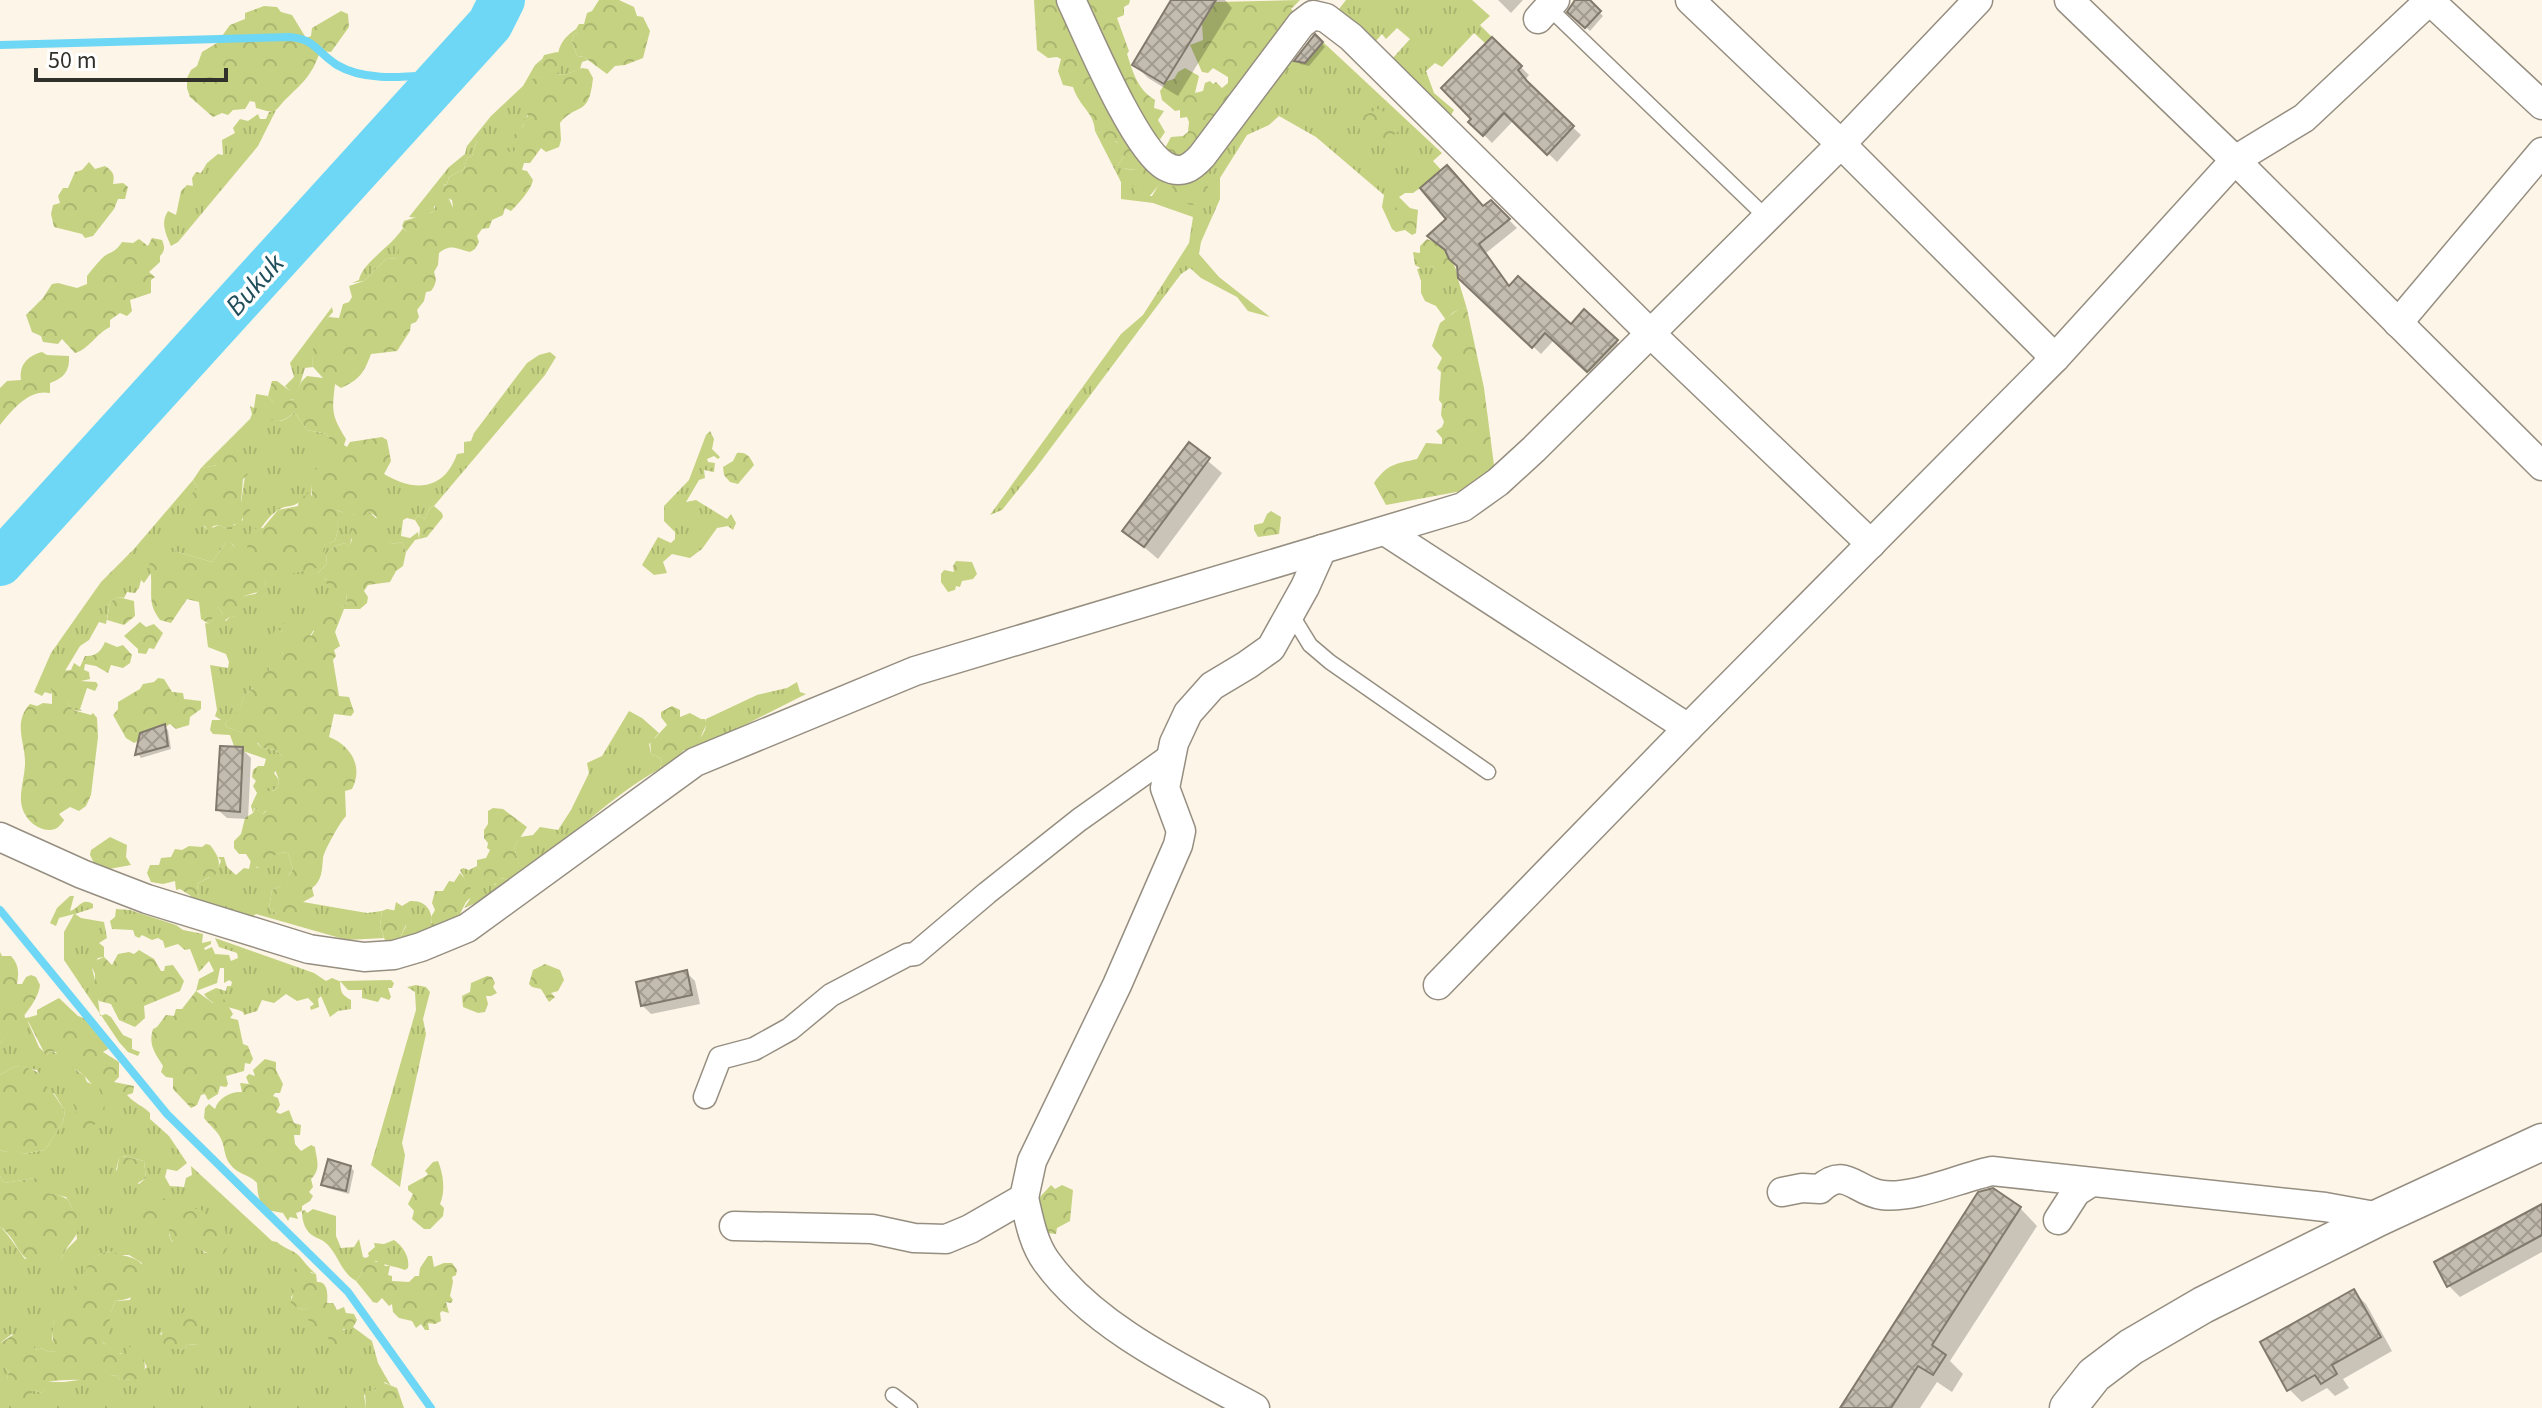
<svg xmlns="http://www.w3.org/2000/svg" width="2542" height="1408" viewBox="0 0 2542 1408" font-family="'Source Sans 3',sans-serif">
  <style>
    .grass { fill: url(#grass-tufts); fill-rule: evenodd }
    .forest { fill: url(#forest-crowns) }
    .shadow { fill: #0003 }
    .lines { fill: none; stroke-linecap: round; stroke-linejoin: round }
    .stream { stroke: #6ed7f5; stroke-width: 8 }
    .river { stroke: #6ed7f5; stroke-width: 46 }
    .building { fill: url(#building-cross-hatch); stroke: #80796c; stroke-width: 2 }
    .service-casing { stroke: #958e81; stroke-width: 17 }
    .pedestrian-casing { stroke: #958e81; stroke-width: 25 }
    .minor-casing { stroke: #958e81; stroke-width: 31 }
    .tertiary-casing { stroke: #958e81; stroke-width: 39 }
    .service { stroke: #fff; stroke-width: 14 }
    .pedestrian { stroke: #fff; stroke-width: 22 }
    .minor { stroke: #fff; stroke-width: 28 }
    .tertiary { stroke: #fff; stroke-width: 36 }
    .labels { text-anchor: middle; stroke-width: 7; stroke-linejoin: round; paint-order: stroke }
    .water-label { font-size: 28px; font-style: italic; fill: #204e5b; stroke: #fff }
  </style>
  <defs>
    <pattern id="grass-tufts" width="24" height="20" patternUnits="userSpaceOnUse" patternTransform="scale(2)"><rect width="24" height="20" fill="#c5d281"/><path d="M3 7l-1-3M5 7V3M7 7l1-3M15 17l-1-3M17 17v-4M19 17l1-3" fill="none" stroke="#aab570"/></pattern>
    <pattern id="forest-crowns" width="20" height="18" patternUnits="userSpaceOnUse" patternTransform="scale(2)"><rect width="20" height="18" fill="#c5d281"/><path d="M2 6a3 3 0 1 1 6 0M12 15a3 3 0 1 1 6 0" fill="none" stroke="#aab570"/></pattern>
    <pattern id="building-cross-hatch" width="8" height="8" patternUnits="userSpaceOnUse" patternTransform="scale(2)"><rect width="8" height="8" fill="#c4bdaf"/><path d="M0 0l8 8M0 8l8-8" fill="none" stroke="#a09a8f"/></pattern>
  </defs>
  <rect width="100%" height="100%" fill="#fdf5e7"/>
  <g class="grass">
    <polygon points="1346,0 1472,0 1490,16 1480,25 1492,37 1485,43 1474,33 1442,67 1435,63 1426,71 1434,93 1454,110 1451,115 1392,59 1410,39 1397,28 1386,39 1382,34 1374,43 1339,9"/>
    <path d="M576,29L580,33L574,34L572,42L577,56L584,57L588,60L582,62L580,69L564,75L557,74C557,53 557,42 576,29Z"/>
    <path d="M1323,42L1442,153L1433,161L1443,172L1413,193H1405L1399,197L1412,210L1392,220V229L1382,207L1384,195L1316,137L1279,116L1269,125L1247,135L1220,178V199L1201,242L1199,254L1219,277L1270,317L1248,311L1237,297L1201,278L1190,268L1181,274L1035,469L1002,510L990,515L1121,334L1143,315L1189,243L1193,217L1153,203L1121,199V182L1095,131C1109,135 1120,141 1124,156L1118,165L1126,169L1136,170L1138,196H1152L1158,186L1170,180L1289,62L1296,60L1303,63Z"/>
    <path d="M542,59L540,77L535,79C531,91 532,103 528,114C524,124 518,134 514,145L516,150L511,154L497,150L477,140L472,156L467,158L464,169L449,177L447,184L443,185L453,208L434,206V211L420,218L409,217L449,167L465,154L467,146L491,116L523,86L535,65Z"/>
    <path d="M276,110L258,146L178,242L171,246C166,234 160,223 168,211L176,215L181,191L187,185L193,186L192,178L196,172L201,173L207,163L218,154L223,155L222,140L235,133L233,128L240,119L248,121L258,114L260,119H266L269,112Z"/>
    <path d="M403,228L406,231L398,259L387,258L364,281L352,283L359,280C362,263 392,246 403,228Z"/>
    <path d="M1432,266L1453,282L1458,279L1467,309C1457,308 1453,312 1446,320L1436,306L1425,301L1421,293V281L1417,269Z"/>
    <path d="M332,307L333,312C321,324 311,347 313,367L305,368L295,400L290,399V391L285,386L294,377L290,363Z"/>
    <path d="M550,352L556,357L545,375L434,506L430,508L425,519L418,515L415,520L407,518L403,520L401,536L410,538L418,532L419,539L415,540L406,552L402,542L393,544C381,535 366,530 352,537L349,547L345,543L335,546L326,554L327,564L318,573L342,593H346L347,603L341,608L324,613L310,636L278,631L283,655L279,656L269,667L270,672L244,696L239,712L225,723L226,727L249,735L262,748L276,750L283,757V762L274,773L279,780L278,787L265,796L262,805L266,810L263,814L254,808L253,813L251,806L257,793L253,786L256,781L252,777L253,770L258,766H264L266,759L243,751V747L234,746L230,735L213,734L210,730L212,720H221L215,716L217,710L210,665L228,668L229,662L226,654L208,647L205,623L211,624L213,607H218L223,614L221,617L226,621L230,617L236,616L244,596L255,594L265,586L266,575L274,570L284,572L322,553L323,545L335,541L338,530L336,510L353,516L354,513L368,511L377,519L366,493L377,480L382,485L384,474C414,492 444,491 457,454L464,453V442L471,441L474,433L527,363L539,355Z"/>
    <path d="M256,394L268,396L273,402L268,417C279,424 286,421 294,412L307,430L327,434L331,443L330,455C314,472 312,474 311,498L305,496C294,510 290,503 278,510C264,519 251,543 245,558H242L231,542H226L212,562L175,551L151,573L144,583L141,580L139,588L135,593L127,592L124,598L118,597L110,602L106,624L99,622L89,640L80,646L51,694L45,692L42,696L34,692L51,653L101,582L134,549L193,480L197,488L190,509L207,530L219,525L227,529L243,520L241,503L246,469L237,451L217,465L201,468L250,419L252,414L250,406L254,408Z"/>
    <polygon points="710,431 714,439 712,449 720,457 718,459 714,456 707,459 708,462 715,463 714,472 704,470 705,478 699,480 686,502 696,500 727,519 731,514 736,523 733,530 728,526 717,528 702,549 690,558 672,554 663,562 667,573 654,575 642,565 658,537 671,543 675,539 675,532 664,521 664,506 689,480 706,435"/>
    <polygon points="80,681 96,682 98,685 95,691 87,688 80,709 82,711 73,710 65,700 80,689"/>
    <path d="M797,682L800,692L806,694L677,759C689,744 708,740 706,719L757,695L787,688Z"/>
    <path d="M629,711L642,718L659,733L649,744L651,754L662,759L660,769C611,795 573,838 527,868L519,865L514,847L520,837L533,835L540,827L558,830L571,810L589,773L587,763L602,756Z"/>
    <polygon points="281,852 288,853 293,869 281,886 272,890 269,908 277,914 295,914 303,902 367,913 382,911 380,926 384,938 347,940 256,914 251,918 244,914 237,917 200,904 197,884 215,874 221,861 218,857 224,857 227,867 236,875 244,868 249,869 251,860 257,868 270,867 269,858"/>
    <polygon points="477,866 495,885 500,878 510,880 483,900 464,908 470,899 470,889 460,870 463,868 469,870"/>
    <path d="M70,896H74L70,911C80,908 81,897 93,904V908L75,914L81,918L104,922L107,938L99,943L104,947V957L98,958L92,969C94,972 100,1010 100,1016L106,1014L111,1017L123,1035L132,1039V1049L140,1052L138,1056L128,1052L119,1042L64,960V932L74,914L59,918L56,926L50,923L57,908Z"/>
    <path d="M410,901C428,900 434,913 431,929L400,938L406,926L400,915L394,912L396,902L402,906Z"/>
    <path d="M116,909L130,910L176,925L183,930L203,934L202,943L211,941V944L204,948L205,950L212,947L215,954L229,955L231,961L238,958L237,953L219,947L215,938L314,973L326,981L332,978L339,981L391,980L394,983L392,988H388L391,997L389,1000L381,997L378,1002L362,998V990H348L340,981C341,993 341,994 351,1000V1009L338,1011L330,1017L321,996L318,999L319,1007L311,1010L310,1007L314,1004L308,998L297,1001L286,994L274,1003L262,1000L257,1011L244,1015L243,1012C229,1005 213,1008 204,994L216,988L226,991L227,986H231L232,982L229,980L224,983V968H220L217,983L196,991L199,979L214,971L209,961L199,972L190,949L185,950L178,944L165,948L163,941L158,938L152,940L142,935L139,938L135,936L133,930L112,929L110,921L115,917Z"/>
    <polygon points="416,985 426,987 430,992 423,1019 426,1034 402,1143 405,1155 400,1187 371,1165 416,1010 415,992 407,987"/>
    <path d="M24,1013L25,1018L30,1017L28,1022L39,1047L47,1055L50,1051C62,1053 71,1069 84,1075L87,1082L101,1088L105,1097L127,1095C134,1103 143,1106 150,1113V1119L169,1136L187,1163L177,1171L167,1169L165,1177L170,1186L184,1187L186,1178L192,1175L191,1166L272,1241L277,1242C284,1249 295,1250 301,1258C306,1264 309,1268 316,1274L311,1272L291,1297L293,1306L304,1310L310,1307L327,1335L353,1327L372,1341L378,1363L391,1386L385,1382L374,1391L364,1395L366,1408H0V1368H5L9,1372L7,1378L21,1399L35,1390L41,1393L49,1387L47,1382H64L117,1375L120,1380L132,1379L147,1367L143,1359C128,1355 110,1354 101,1339L107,1334V1324L115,1301L130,1300L142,1263L129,1255H114L110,1251C85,1255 80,1285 75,1307L54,1320L52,1339L57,1351L49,1352L41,1348L35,1350L12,1334L0,1343V1227C7,1232 19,1251 25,1259L49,1257L61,1259L64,1252L77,1239L74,1211L66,1197L48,1193L35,1178L4,1183L0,1176V1150L6,1152L11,1147L23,1154L45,1150L63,1122L65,1111L54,1093H49L37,1070L15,1066L0,1075V1044ZM123,1156L144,1161L146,1178L139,1184L116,1170L119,1158ZM171,1227L223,1256L205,1253L193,1241L172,1242L169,1235ZM171,1323L199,1345L187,1344L185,1349C173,1351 168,1342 160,1334Z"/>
    <path d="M313,1209L336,1216V1236L341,1248L354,1247L359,1239L363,1257L366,1258L369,1256L368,1253L375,1247L374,1243L384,1244L394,1240C403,1246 410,1257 408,1268L405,1270C395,1266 386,1266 376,1261L363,1271L356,1281C341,1272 339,1257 328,1245C322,1238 312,1238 307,1230C303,1224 302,1217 302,1211L305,1210L307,1213Z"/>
  </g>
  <g class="forest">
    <polygon points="599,0 619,0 634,7 637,16 643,17 650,31 643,58 625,65 615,66 607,74 584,57 577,56 572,42 574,34 579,33 576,29 579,24 584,24 587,13 592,11"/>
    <path d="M1034,0H1130L1129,4L1124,7V15L1117,18L1129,51L1127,54C1133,72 1137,89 1155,100L1154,108L1164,111L1158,120L1165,132L1159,141L1165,148L1171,137L1183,136L1188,132L1189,122L1187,117L1180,118V110L1175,111L1162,100L1160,91L1167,81L1174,79L1178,72L1185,68L1199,76L1195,93L1203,91L1205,83L1210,81L1213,84L1216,82L1222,88L1228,83V77L1213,68L1208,73L1202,72L1190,45L1203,40L1202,24L1216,2L1300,0L1291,9L1301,20L1167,185L1158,186L1148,198L1138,196L1136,187L1132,186L1136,180V170L1121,168L1118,165L1124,156L1116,141H1106L1101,133L1095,131C1094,112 1080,108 1073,87L1063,85L1058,71L1061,59L1057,57L1048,58L1037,50Z"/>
    <path d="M264,6L277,7L281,12L292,15L306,38L311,36L312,28L341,11L348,14L349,27L331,52L320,51C312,77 301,84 283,102C280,105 278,109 274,111C268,113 262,109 256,108L255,102L250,101L245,109L233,110L228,115L222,113L213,117L190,97L187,88V78L191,70L197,66L202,52L217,43L230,25L245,19V13Z"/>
    <path d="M557,52L563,55L565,60L557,74L564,75L582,68L588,69L593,78C589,118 577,102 560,123L561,140L559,147L546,152L541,148L530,163H524L522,170L527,171L533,180C531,190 519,203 511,211L505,208L503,215L492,220L489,228L482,229L477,236L479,242L475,249L470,252C456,249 451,243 439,253L438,265L434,272C437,280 436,284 431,291L426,292L424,301L417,310L419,317L416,322L411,324L410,331L397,351L371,354C364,373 359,380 341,388L335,384C332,411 331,415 346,439L344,445L347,447L350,442L382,437L387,440L391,461L384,474L387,481L383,486L377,481L374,493L367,494L383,507L386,515L382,520L369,512L363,516L354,513L353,517L337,510L338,530L335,541L324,545L325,549L317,568L291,574L284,572L283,577L278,576L274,571L270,575H267L264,590L244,596L241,616L230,617L222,622L219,619L223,614L218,607H214L211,625L201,619L199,602L187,599L171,623L160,620C148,604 152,596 151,577C151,566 147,562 152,551H158L167,555L175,551L212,562L226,542H231L234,547L240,548L242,558H245L248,543L253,541L250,532L253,529L263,528L278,510L298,506L299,498L305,496L308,492L312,496L311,477C320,461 337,454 327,434L307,430L294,412C286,420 279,424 268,418V407L273,402L268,396L272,381H277L290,391V399L294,400L301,382L307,376L323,378L313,367C311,350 315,329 329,317L339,318L343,304L349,302L352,297L349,286L364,281L387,258L398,259L400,238L406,231L402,226L404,221L433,212L437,202L453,207L452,200L438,193L437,188L447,184L449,177L464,169L467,158L472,156L477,140L488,138L494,141L497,150L506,149L511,153L516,150L511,144V138L523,126L524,120L528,116L520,98L531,90L529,80L540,77L539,67L544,55Z"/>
    <polygon points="1378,109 1398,118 1401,129 1386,141 1381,139 1379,142 1368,143 1357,124 1360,117"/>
    <path d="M89,162L95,169L105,166C113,171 115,175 113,184L123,183L128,187L125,199H118L114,209L93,236L85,238L82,234L54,227L51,214L53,205L60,203L58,196L63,188H68L75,172L82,170Z"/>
    <path d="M1199,177L1204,178L1211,194L1209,199H1203L1193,205C1182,204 1169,195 1173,183Z"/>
    <polygon points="1398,205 1418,210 1416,233 1412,235 1405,230 1396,232 1392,229 1390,215"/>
    <path d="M152,238L162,240C165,247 165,251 160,256V262L149,272L155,277L151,280V293L130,300L132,311L127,316L120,313L110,320V327C97,333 88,350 75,353L62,339L58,344L43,342L41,336L32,332L26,315L43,298L52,284L58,283L77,288L87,284V276C91,271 101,258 106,255C114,251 117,250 122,242L133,243L139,239L148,246Z"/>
    <path d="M1427,239L1436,243L1441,241C1447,255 1457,265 1458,279L1451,286L1438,283L1436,269L1432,266L1422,269L1415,265L1413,252L1420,253V246Z"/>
    <path d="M1460,308L1467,309L1484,388L1495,473L1462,491L1386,505L1374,483C1388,463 1396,464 1417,459L1426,443L1442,444V438L1436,431L1442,427L1444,422L1441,415L1442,404L1439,400L1441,372L1437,368L1442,358L1432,346L1440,323Z"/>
    <path d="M42,352L47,355L69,356C70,371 64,378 50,383V393C29,389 13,409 0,425V388L7,381L21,380C19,365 27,356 42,352Z"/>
    <polygon points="230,451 237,451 247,462 248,474 243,479 241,502 250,509 250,516 244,515 240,524 234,524 232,529 227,529 219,525 213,526 211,530 207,530 205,526 197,529 190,509 184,503 197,488 193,480 201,468 217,465 218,460 223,460 225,453"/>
    <path d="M737,453C747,452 750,457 754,465L738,484L730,482L724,475L723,467L733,461Z"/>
    <polygon points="434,506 442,513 443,517 427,537 419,539 420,528 415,520 418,515 425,519 430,508"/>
    <polygon points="1271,511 1281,517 1279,534 1258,537 1254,530 1254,525 1263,523 1267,514"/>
    <path d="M355,526L360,528L361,533L376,531L393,544L402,542L406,552L403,566L396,571L390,582L368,585L364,591L368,597L367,603L360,609H344L335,632L340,646L334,650L336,656L333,660L339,696L349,697L354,712L351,716L334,714L329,737C350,745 364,766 352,789L345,791L346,816C340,822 324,851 323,858C322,870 322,881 312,888L314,896L303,902V908L295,914H277L269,908L272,890L281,886L282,877L289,875L293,869L288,853L281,852L270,858L271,867L261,869L253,865L246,854H239L234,848V841L241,834L245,818L253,813L255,808L263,814L266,811L258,804L265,796L266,791H273L278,787L279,780L274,767L275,763L283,762V757L276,750L262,748L258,743L250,745L247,740L248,735L226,727L225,723L239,711L244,696L253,688L255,681L261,678L262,672L270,671L267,661L272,654L283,655L278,637L273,634L276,628L282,632L283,624L287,623L290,626V631L293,629L296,632L301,627L311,636L314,631L310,627L311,622L324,613L325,608L335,605L341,608L347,603L346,593H342L339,598C331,596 326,586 326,579L319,577L318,573L327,564L326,554L335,546L345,543L349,546L352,540L350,533Z"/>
    <polygon points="956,561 972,562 977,574 973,579 962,581 960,587 956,586 955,590 948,592 941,582 941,574 944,570 954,572 953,566"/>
    <polygon points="118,597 134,601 135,616 124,625 107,620 110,602"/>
    <polygon points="140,622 146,627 154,624 163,633 154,649 149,648 146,654 138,653 138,649 124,636"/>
    <path d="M105,642L117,647L123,645L132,655L130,663L123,668L111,665L108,673L96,666L85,664L84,670L89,672L90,679L81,681L80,689L73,699L66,701L73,710L91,715L93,713L97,718L98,737L91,795L86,806L79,811L70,807L59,814L64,820C60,826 57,830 49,830C43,830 37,827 32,823C13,805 24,787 25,764C26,744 12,723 30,704L37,706L43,703L52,704V678L61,671L71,670L74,663L80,667L85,656C96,657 101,651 105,642Z"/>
    <polygon points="158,678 164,679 172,692 183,693 184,699 201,701 201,709 190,717 189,725 176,729 170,724 134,743 126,738 113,715 118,709 118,702 140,689 143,684 154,682"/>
    <polygon points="672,706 680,710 680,717 690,713 701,719 705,719 707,723 698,743 695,743 690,750 684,750 666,770 660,769 662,759 651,754 650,739 655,738 667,725 661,717 661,712"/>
    <polygon points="493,808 503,809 527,827 514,847 519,864 527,868 510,880 500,878 498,883 488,886 485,882 484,874 477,866 477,860 486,858 490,850 487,848 488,843 484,838 484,830 488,824 488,811"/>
    <polygon points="110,837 127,845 126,857 131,865 109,869 95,865 90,855 91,850"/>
    <path d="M206,844L210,845C220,858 222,864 214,877H209L197,884L200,904L191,901V896L180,889L176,890L175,881L163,884L151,882L147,873L150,865H159L161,858L171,857L175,849L182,850L189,846L202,847Z"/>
    <polygon points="460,873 470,885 472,896 466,902 458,918 431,929 429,927 432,923 431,917 435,910 432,903 435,891 443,891 449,881 454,882"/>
    <polygon points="387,909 397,911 408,920 400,938 392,944 386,943 380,926 382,911"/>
    <polygon points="139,950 154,959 161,971 164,971 165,966 173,965 184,981 180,991 144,1006 145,1018 135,1027 119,1020 111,1004 99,1001 94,993 95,974 90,963 104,957 112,965 118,954 129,952 134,954"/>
    <path d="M0,952L2,956H11C19,965 19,972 17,984H22L26,977L31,975L36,977L40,985C38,1004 13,1028 0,1044Z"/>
    <polygon points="545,964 560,970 564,980 558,991 551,993 555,997 549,1002 541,989 532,987 529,984 533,970"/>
    <polygon points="487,976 492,977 495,983 493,987 497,993 491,996 486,996 488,1004 485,1012 478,1013 463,1007 462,996 470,992 471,983"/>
    <path d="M196,991L213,1003L215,997L224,999L233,1014L230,1018L238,1020L243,1044L248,1046L253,1059L250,1064L245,1063L244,1071L226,1076L228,1084L226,1087L220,1086L218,1094L208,1100L205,1094L201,1095L197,1105L191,1108L173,1089V1078L166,1077L161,1072L163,1066C155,1053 148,1045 153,1029L157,1027L166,1015L174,1016L176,1009H182Z"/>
    <path d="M59,998L78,1016L89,1020L107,1035L108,1049L103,1052L119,1062V1077L114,1082L134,1086L133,1093L127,1095L125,1101L110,1103L105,1099L104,1117L89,1129L90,1137L70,1134L72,1121L79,1118L73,1104L75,1098L81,1100C88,1092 94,1094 104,1097L101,1089C88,1084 90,1080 81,1073C71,1066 61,1063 56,1052L50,1051L46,1056L28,1021L30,1017L37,1015V1010Z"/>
    <path d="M265,1059L276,1062V1070L283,1084L280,1093H275L273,1096L278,1098L280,1105L276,1112L280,1114L289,1110L294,1123L301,1125L300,1135H294L295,1144L301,1151L311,1145L315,1147C316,1158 322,1168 311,1179L313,1187L309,1192L313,1196L310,1201L302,1206V1211L296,1213L298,1219L290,1217L288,1221L283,1213L267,1210C258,1200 258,1196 257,1183C249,1174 238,1175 230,1164C224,1157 225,1147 221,1139C218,1131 209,1125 204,1118L205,1108L209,1104L215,1109C218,1098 231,1091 242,1092L240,1083L249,1084L246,1077L249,1074L255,1076L253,1070Z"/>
    <path d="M15,1066C36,1068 44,1073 49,1093H53L65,1111L63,1122L45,1150L23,1154L11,1148L6,1152L0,1150V1075Z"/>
    <polygon points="122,1156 144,1161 146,1178 133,1186 125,1185 116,1176 119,1158"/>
    <path d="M438,1161C443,1173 446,1191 440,1204L444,1208L443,1216L430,1229H424L412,1219L414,1211L408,1204L413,1194L408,1190V1186L426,1176L428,1174L425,1171L433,1162Z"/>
    <path d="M0,1176L4,1183L35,1178L42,1180L43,1184L48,1187V1193C78,1199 62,1201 79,1214C83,1236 68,1241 61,1259L55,1261L49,1257L44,1266C16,1262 19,1239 0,1227Z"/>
    <polygon points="1051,1185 1055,1189 1062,1185 1073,1190 1070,1221 1057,1228 1056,1234 1048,1233 1046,1237 1038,1199"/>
    <path d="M152,1198C162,1197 170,1198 175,1208L173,1216L199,1208L204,1212L207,1220H216L224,1226L229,1245L223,1256C212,1258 200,1250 193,1242L184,1248C168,1246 167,1229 171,1217L151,1221L139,1216L142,1205Z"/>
    <path d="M110,1251C123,1258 144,1254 146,1276C140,1294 134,1299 115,1301C111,1311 107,1329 107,1338L102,1340L104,1344L118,1347L120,1354H126L128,1348L136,1344L141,1347C143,1361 150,1368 138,1379L120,1380L117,1375L110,1376L105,1383C86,1379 66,1379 48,1382L50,1387L41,1393L35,1390L24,1400L10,1396L12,1389L7,1378L9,1372L5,1368H0V1343C14,1336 13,1329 32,1337L35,1350L41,1348L49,1352L56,1351C51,1341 52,1324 56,1314H63L74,1307L68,1300L70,1288L80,1284C84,1268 94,1253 110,1251Z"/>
    <polygon points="428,1256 432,1256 434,1267 444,1263 452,1263 457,1270 456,1275 452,1277 453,1282 450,1296 453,1300 451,1303 446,1302 449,1313 442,1311 440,1313 441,1321 435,1324 428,1323 429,1330 425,1330 421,1324 416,1328 412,1321 399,1318 393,1312 392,1304 389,1306 382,1298 377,1303 373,1302 356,1281 363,1271 362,1262 383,1262 385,1266 390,1266 388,1275 392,1276 392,1281 409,1282 415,1276 419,1276 420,1268"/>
    <path d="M301,1267L307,1272L316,1274L317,1282C328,1281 328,1295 327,1303H333L337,1310L344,1307L346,1313L354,1314L357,1320L352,1329H343L344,1341L340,1346L331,1344L327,1335L322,1339L313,1333L312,1324L305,1316L309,1308L304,1310L290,1305L294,1291C287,1283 286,1279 290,1270Z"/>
    <polygon points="184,1312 191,1312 198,1317 201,1342 199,1345 187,1344 185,1349 169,1349 160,1339 164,1327"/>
    <polygon points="379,1381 397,1388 404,1408 366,1408 365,1391 375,1391"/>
  </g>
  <g class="shadow">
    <polygon points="1174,0 1225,0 1232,8 1178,96 1148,78 1135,65"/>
    <polygon points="1498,0 1523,0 1511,13"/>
    <polygon points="1579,0 1587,0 1603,16 1590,31 1570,12"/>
    <polygon points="1316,37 1325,47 1309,66 1300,64 1297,61"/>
    <polygon points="1492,39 1529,75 1525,80 1533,90 1581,135 1557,162 1514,120 1492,143 1471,122"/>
    <polygon points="1491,202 1517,228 1486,253 1510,287 1571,327 1584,312 1624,349 1596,379 1554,340 1541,354 1460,277 1483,208"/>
    <polygon points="1189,445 1222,473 1158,559 1125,531"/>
    <polygon points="164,727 168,730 171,749 141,758 138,754 141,735"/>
    <polygon points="242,749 251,758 248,819 227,818 218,810"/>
    <polygon points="686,972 695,981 700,1004 651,1014 643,1006"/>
    <polygon points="350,1167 354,1171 349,1194 327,1188 323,1184"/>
    <polygon points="2542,1205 2542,1252 2460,1297 2449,1286"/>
    <polygon points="2020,1208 2037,1226 1950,1361 1963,1374 1952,1392 1937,1382 1920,1408 1842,1408"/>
    <polygon points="2353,1291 2366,1304 2392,1351 2343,1379 2349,1388 2335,1396 2327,1388 2302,1402 2289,1389"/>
  </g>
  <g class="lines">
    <g class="stream">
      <path d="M0,45L289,37C316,39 316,52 337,65C367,83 410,76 444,74"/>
      <polyline points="0,910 167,1114 348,1292 431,1408"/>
    </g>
    <polyline class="river" points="0,563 490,24 502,0"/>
  </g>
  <g class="building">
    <polygon points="1171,0 1216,0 1164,84 1132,65"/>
    <polygon points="1575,0 1590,0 1601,11 1585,28 1567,12"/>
    <polygon points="1315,34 1323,42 1305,63 1294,61"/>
    <polygon points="1492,37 1522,66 1518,70 1527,81 1574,126 1547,155 1504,113 1483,136 1468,122 1471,119 1441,88"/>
    <polygon points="1447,165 1483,206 1491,200 1510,219 1479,244 1509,286 1518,276 1571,324 1584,309 1618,340 1587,372 1545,333 1532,348 1458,278 1457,266 1449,259 1445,250 1427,236 1446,219 1420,188"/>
    <polygon points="1189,442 1210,458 1144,547 1122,531"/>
    <polygon points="165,724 168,746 135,755 140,733"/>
    <polygon points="220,746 243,747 240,812 216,810"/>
    <polygon points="687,970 692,995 641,1006 636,982"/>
    <polygon points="328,1159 351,1166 346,1191 321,1185"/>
    <polygon points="1993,1188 2021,1207 1932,1345 1946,1355 1933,1375 1918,1366 1891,1408 1840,1408 1978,1192"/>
    <polygon points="2542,1204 2542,1235 2447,1287 2434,1262"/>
    <polygon points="2354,1289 2381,1337 2332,1365 2337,1374 2321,1384 2315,1375 2287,1391 2260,1342"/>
  </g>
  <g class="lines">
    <g class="service-casing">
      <g id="service">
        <polyline points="1548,7 1766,217"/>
        <polyline points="1291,614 1310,645 1330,662 1488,772"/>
        <polyline points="893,1395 910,1408"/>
      </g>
    </g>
    <g class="pedestrian-casing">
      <polyline id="pedestrian" points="705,1097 720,1058 754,1049 790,1029 831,995 907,955 915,954 987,893 1079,820 1172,754"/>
    </g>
    <g class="minor-casing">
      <g id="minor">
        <path d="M1071,0C1088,36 1135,149 1165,166C1181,175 1191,168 1202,156L1301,24L1313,15L1326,18L1351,37L1651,334L1871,544"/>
        <polyline points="1690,0 1841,144 2055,358"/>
        <polyline points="2069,0 2235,160 2542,466"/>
        <polyline points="2429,0 2542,105"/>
        <polyline points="1538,19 1555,0"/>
        <polyline points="2398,323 2542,152"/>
        <polyline points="1385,531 1688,728"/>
        <polyline points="0,837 82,874 147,899 309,949 364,957 394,955 421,947 467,928 695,762 915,671 1463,507 1498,482 1534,449 1841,144 1978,0"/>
        <polyline points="1438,985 1688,728 2055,358 2235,160 2304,118 2430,0"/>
        <path d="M1782,1192L1802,1188L1820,1189C1845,1165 1856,1192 1882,1195C1914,1199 1959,1178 1992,1171L2325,1207L2380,1217"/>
        <polyline points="1024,1198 1032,1161 1117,985 1178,845 1181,831 1165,788 1174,743 1188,713 1212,686 1247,665 1271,648 1305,587 1322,549"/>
        <polyline points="2058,1220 2076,1192 2090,1183"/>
        <path d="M734,1226L872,1229L914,1238L946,1239L970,1229L1024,1198C1029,1219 1033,1243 1046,1261C1094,1328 1185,1370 1255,1408"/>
      </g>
    </g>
    <g class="tertiary-casing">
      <polyline id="tertiary" points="2068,1408 2094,1375 2131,1347 2203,1305 2380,1217 2542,1142"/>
    </g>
    <use href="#service" class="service"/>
    <use href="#pedestrian" class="pedestrian"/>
    <use href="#minor" class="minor"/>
    <use href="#tertiary" class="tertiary"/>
  </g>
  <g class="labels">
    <g class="water-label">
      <text transform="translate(254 284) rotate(-48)" y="10">Bukuk</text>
    </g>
  </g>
  <path d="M36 68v12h190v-12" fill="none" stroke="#32302a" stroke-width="4"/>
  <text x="48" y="68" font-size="24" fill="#32302a" stroke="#ffffff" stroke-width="6" paint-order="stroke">50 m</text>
</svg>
